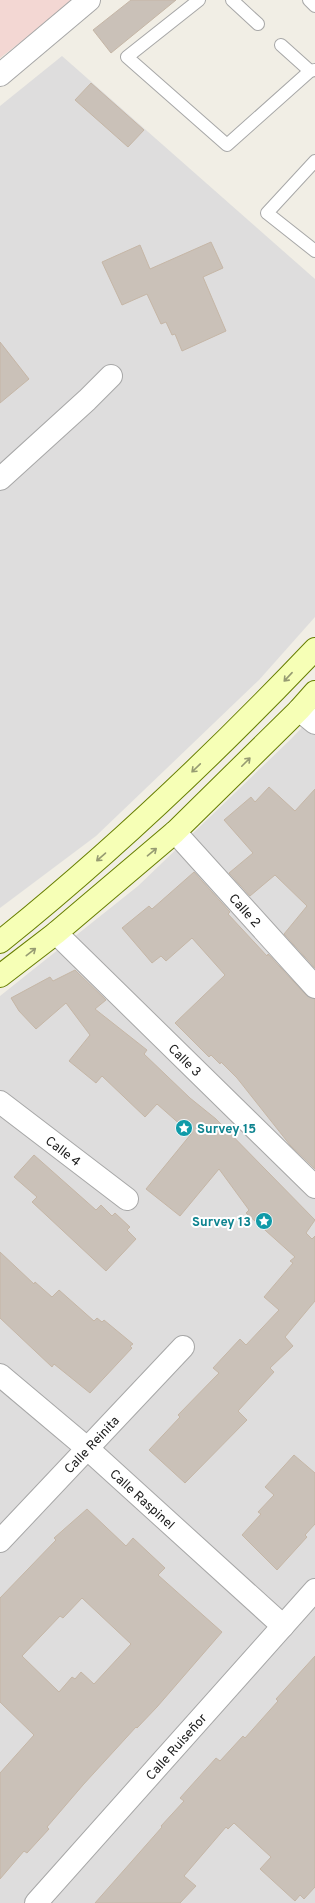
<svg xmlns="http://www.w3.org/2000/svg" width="315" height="1903" viewBox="0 0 315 1903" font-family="Overpass,sans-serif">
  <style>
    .residential { fill: #dedddd }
    .commercial { fill: #f3d7d3 }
    .building { fill: #cac1b8; stroke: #c5b6a6; fill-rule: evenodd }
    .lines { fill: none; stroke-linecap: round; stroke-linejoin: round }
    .lane-casing { stroke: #a7a7a7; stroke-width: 14 }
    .street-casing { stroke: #a7a7a7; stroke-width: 24 }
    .secondary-casing { stroke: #677e00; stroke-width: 24 }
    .lane { stroke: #fff; stroke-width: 12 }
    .street { stroke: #fff; stroke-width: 22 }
    .secondary { stroke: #f6ffb6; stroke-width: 22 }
    .oneway { stroke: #969b72 }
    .labels { text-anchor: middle; stroke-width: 4; stroke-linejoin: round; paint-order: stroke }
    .street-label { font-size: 13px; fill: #202020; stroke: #fff }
    .culture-label { font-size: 13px; font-weight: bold; fill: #0d838f; stroke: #fff; text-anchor: start }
  </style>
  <rect width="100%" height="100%" fill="#f1eee5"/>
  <g class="residential">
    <polygon points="62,56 315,279 315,617 259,680 96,836 0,908 0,106"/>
    <polygon points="315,714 315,1903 0,1903 0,996 138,886 291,739"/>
  </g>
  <polygon class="commercial" points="0,0 71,0 40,27 0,58"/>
  <g class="building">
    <polygon points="131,0 176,0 111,53 93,30"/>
    <polygon points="91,83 144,130 128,147 75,100"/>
    <polygon points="211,242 223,268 203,277 226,331 182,351 175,334 172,335 166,322 161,324 147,294 122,305 102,262 140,245 150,269"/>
    <polygon points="0,342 29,379 0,403"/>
    <polygon points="269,787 295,811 315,789 315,968 284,934 307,906 275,875 250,896 229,873 253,853 224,820 251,797 255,802"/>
    <polygon points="194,872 230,912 228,914 267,956 268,954 306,995 315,999 315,1169 290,1145 237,1078 221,1062 220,1064 211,1055 209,1057 175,1023 225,975 192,938 166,961 161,956 152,963 122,928 149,906 152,909"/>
    <polygon points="75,970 106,1000 95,1009 147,1050 144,1054 190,1098 216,1119 315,1220 306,1233 312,1239 315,1236 315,1301 285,1337 293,1346 270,1368 274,1372 238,1411 247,1420 185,1483 149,1450 180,1417 178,1415 219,1373 213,1368 240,1339 246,1345 279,1310 264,1297 293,1263 290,1261 295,1257 246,1213 249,1210 219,1169 180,1216 146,1189 191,1134 157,1104 145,1117 102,1076 96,1083 69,1061 90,1035 66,1003 36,1029 19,1011 11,998 50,977 53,981"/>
    <polygon points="34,1155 96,1210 101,1205 112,1216 115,1213 130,1227 127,1230 136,1239 106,1271 32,1202 37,1197 14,1177"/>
    <polygon points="0,1252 34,1284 35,1282 52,1297 59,1290 94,1321 97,1318 102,1322 104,1320 133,1344 130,1346 132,1348 90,1393 54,1364 52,1367 0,1318"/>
    <polygon points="294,1455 315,1473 315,1524 305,1535 307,1537 277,1570 242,1535 261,1514 258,1512 274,1495 265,1487"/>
    <path d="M87,1509L126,1546L133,1538L165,1568L158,1575L222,1632L157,1707L137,1728L136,1727L83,1785L47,1827L49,1829L27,1853L24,1851L0,1879V1773L34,1735L0,1702V1598L56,1540L54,1538ZM82,1598L131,1644L94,1684L81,1672L75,1679L72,1677L59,1692L22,1656L60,1616L63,1618Z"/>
    <polygon points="315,1656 315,1887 304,1899 300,1895 295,1901 260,1869 271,1857 234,1823 228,1829 226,1827 184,1876 196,1886 180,1903 95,1903 162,1827 161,1826 184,1801 180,1798 216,1758 220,1761 243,1736 245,1738 278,1701 276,1699"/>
  </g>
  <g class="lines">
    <g class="lane-casing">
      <g id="lane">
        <polyline points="199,0 127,57 227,145 310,71 315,70"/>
        <polyline points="232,0 258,24"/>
        <polyline points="309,0 315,6"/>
        <polyline points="281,45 310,71"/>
        <polyline points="315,161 267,213 315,251"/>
      </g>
    </g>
    <g class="street-casing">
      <g id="street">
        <polyline points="0,75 89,0"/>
        <polyline points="0,479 87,400 111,376"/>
        <polyline points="299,710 315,723"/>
        <path id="s1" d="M175,832L315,987"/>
        <path id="s2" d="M56,933L315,1187"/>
        <path id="s3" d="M0,1102L127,1199"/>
        <path id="s4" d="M0,1375L88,1449L283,1626"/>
        <path id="s5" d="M0,1541L183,1347"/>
        <path id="s6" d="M36,1903L315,1590"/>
      </g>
    </g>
    <g class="secondary-casing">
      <g id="secondary">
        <path d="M0,942C112,852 216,753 315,649"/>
        <polyline points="0,976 56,933 175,832 299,710 315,692"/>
      </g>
    </g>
    <use href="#lane" class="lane"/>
    <use href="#street" class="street"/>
    <use href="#secondary" class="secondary"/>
  </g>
  <defs><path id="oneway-shaft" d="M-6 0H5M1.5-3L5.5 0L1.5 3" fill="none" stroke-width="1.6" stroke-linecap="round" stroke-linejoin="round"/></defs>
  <g class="oneway">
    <use href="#oneway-shaft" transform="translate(288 677) rotate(133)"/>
    <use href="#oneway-shaft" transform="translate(246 762) rotate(-45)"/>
    <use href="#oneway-shaft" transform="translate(196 768) rotate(136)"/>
    <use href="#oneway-shaft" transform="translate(152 852) rotate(-40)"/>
    <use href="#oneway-shaft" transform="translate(101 857) rotate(139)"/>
    <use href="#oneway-shaft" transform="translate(31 952) rotate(-38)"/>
  </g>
  <defs>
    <g id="sight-disc" transform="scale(0.9)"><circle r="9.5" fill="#0f9aa8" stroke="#fff"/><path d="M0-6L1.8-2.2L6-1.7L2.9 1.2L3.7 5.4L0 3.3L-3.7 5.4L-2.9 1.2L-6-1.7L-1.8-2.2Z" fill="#fff"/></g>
  </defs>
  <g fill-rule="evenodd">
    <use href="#sight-disc" x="184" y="1128"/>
    <use href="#sight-disc" x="264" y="1221"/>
  </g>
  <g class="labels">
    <g class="street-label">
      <text dy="5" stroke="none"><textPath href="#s1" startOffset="105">Calle 2</textPath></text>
      <text dy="5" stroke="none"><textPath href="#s2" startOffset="181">Calle 3</textPath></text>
      <text dy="5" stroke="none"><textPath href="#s3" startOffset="80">Calle 4</textPath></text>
      <text dy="5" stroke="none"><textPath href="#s5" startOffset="133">Calle Reinita</textPath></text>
      <text dy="5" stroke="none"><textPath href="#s4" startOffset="189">Calle Raspinel</textPath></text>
      <text dy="5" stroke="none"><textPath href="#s6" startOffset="210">Calle Ruiseñor</textPath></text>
    </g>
    <g class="culture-label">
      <text x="197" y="1133">Survey 15</text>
      <text x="251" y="1226" text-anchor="end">Survey 13</text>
    </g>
  </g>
</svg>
